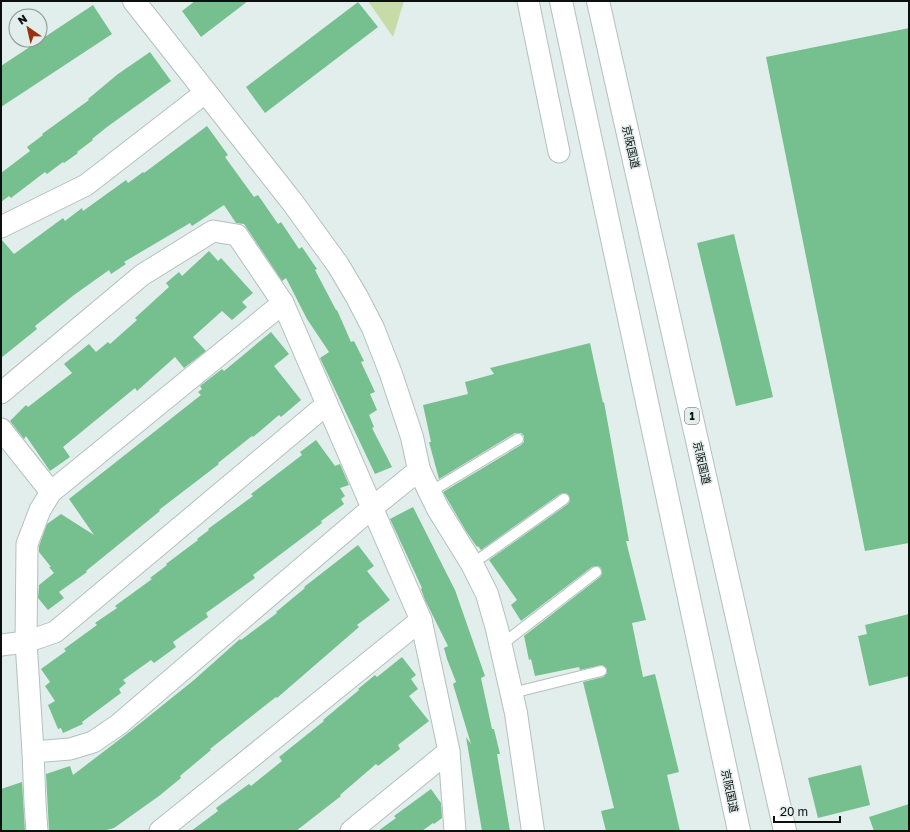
<svg xmlns="http://www.w3.org/2000/svg" width="910" height="832" viewBox="0 0 910 832" font-family="'Golos Text','Noto Sans JP',sans-serif">
  <style>
    .green { fill: #c6dba5 }
    .building { fill: #75c08e }
    .lines { fill: none; stroke-linecap: round; stroke-linejoin: round }
    .service-casing { stroke: #b4c0be; stroke-width: 12 }
    .minor-casing { stroke: #b4c0be; stroke-width: 23 }
    .tertiary-casing { stroke: #b4c0be; stroke-width: 24 }
    .trunk-casing { stroke: #b4c0be; stroke-width: 24 }
    .service { stroke: #fff; stroke-width: 10 }
    .minor { stroke: #fff; stroke-width: 21 }
    .tertiary { stroke: #fff; stroke-width: 22 }
    .trunk { stroke: #fff; stroke-width: 22 }
    .labels { text-anchor: middle; stroke-width: 3; stroke-linejoin: round; paint-order: stroke }
    .shield { fill: #e2eeec; stroke: #4c5251; stroke-width: 1 }
    .shield-label { font-size: 10px; font-weight: bold; fill: #0b0f0e }
    .street-label { font-size: 11px; fill: #0b0f0e; stroke: #e2eeec }
  </style>
  <rect width="100%" height="100%" fill="#e2eeec"/>
  <polygon class="green" points="368,1 404,1 393,37"/>
  <g class="building">
    <polygon points="195,1 248,1 201,37 182,11"/>
    <polygon points="358,2 378,27 265,113 246,87"/>
    <polygon points="93,5 112,34 1,107 1,66"/>
    <polygon points="909,28 909,543 865,551 766,57"/>
    <polygon points="150,52 171,81 107,127 92,139 93,140 77,152 78,153 64,163 63,162 47,174 45,172 11,198 9,196 1,202 1,173 30,151 27,147 43,135 42,134 89,100 88,99 118,74"/>
    <polygon points="207,126 228,155 225,157 254,197 258,195 278,224 281,222 299,249 302,247 317,269 315,270 336,310 337,310 351,342 354,341 364,361 361,362 375,392 370,394 377,410 369,415 374,427 372,428 392,467 375,474 320,358 329,352 307,319 286,278 282,281 244,224 236,223 224,205 192,226 190,223 124,262 126,264 111,274 109,270 74,295 35,326 37,329 1,358 1,239 14,254 63,218 65,221 82,208 83,211 126,180 128,183 143,172 144,173"/>
    <polygon points="734,234 773,397 736,406 697,243"/>
    <polygon points="209,251 218,261 221,258 253,293 242,302 247,307 232,320 222,311 193,337 206,351 184,368 175,357 137,391 135,388 63,447 70,457 50,471 26,436 24,439 10,421 26,405 28,407 72,373 64,364 89,344 96,352 108,342 110,344 137,320 135,318 169,287 166,283 179,272 182,276"/>
    <polygon points="271,332 289,354 274,366 301,400 281,417 279,415 253,437 252,436 218,463 219,464 159,510 160,511 86,571 87,572 59,592 64,598 48,610 38,598 39,585 54,573 49,567 51,567 39,552 39,546 47,524 61,514 94,535 69,499 201,395 198,392 202,389 200,386 222,369 224,371"/>
    <polygon points="590,343 603,403 604,402 629,541 626,541 646,620 632,623 643,677 655,674 679,772 667,775 680,831 606,831 601,811 614,808 583,682 603,677 607,673 607,669 602,665 580,670 579,667 535,676 531,659 529,660 524,636 600,577 602,574 601,568 598,566 592,567 521,621 511,605 517,600 489,560 568,504 570,501 569,496 566,493 560,494 481,550 478,546 477,547 466,531 443,492 521,445 524,442 524,436 521,433 515,433 439,479 429,442 431,442 423,405 468,394 465,382 494,374 490,368"/>
    <polygon points="316,440 335,466 340,464 349,485 340,488 345,496 341,499 344,504 321,521 322,523 253,575 255,578 206,613 208,617 173,642 176,647 154,663 151,660 123,680 126,683 119,689 121,693 82,722 83,724 63,733 61,728 58,729 48,705 55,701 45,686 50,682 41,669 66,651 64,649 97,625 95,623 117,608 115,606 152,579 150,578 167,565 166,564 198,540 197,539 209,530 208,529 253,496 251,494 302,455 300,452"/>
    <polygon points="413,507 455,590 485,676 481,678 492,729 494,729 500,754 497,754 510,831 482,831 466,737 471,744 453,684 456,682 447,659 444,648 448,646 425,600 421,589 422,588 390,519"/>
    <polygon points="358,545 374,566 367,571 390,600 357,625 359,627 277,698 276,697 210,749 211,750 180,776 181,778 159,796 114,828 102,831 49,831 46,774 70,766 73,775 128,733 194,680 240,639 241,640 277,613 276,612 305,588 304,587"/>
    <polygon points="909,614 909,676 869,686 858,636 867,634 865,625"/>
    <polygon points="402,657 416,675 411,679 418,689 409,696 429,721 398,745 400,749 378,766 376,764 340,795 341,796 296,831 191,831 218,811 216,808 249,784 251,786 282,761 279,757 324,721 323,720 359,690 358,689 375,675 377,677"/>
    <polygon points="861,765 870,805 818,818 808,778"/>
    <polygon points="22,782 25,831 1,831 1,789"/>
    <polygon points="431,789 441,803 442,818 434,824 433,823 422,831 378,831 396,818 394,816"/>
    <polygon points="909,804 909,831 874,831 869,817"/>
  </g>
  <g class="lines">
    <g class="service-casing">
      <g id="service">
        <polyline points="430,492 518,439"/>
        <polyline points="472,564 564,499"/>
        <polyline points="501,645 596,572"/>
        <polyline points="512,693 601,671"/>
      </g>
    </g>
    <g class="minor-casing">
      <g id="minor">
        <polyline points="528,1 559,152"/>
        <polyline points="1,227 86,185 206,92"/>
        <polyline points="1,393 142,275 213,231 237,235 283,303 421,620 449,751 455,831"/>
        <polyline points="1,429 51,492"/>
        <polyline points="1,645 26,642 55,632 327,404"/>
        <polyline points="33,752 70,749 93,742 118,725 372,508 419,470"/>
        <polyline points="37,831 35,803 33,752 26,642 27,544 40,510 51,492 283,303"/>
        <polyline points="160,831 421,620"/>
        <polyline points="351,831 449,751"/>
      </g>
    </g>
    <g class="tertiary-casing">
      <polyline id="tertiary" points="134,1 293,203 338,265 357,297 373,328 391,374 412,437 419,470 438,509 472,564 487,594 497,629 516,713 533,831"/>
    </g>
    <g class="trunk-casing">
      <g id="trunk">
        <polyline points="561,1 739,831"/>
        <polyline points="598,1 785,831"/>
      </g>
    </g>
    <use href="#service" class="service"/>
    <use href="#minor" class="minor"/>
    <use href="#tertiary" class="tertiary"/>
    <use href="#trunk" class="trunk"/>
  </g>
  <g class="labels">
    <rect class="shield" x="685" y="408" width="14" height="16" rx="3"/>
    <g class="shield-label">
      <text x="692" y="420">1</text>
    </g>
    <g class="street-label">
      <text transform="translate(631 147) rotate(77)" y="4">京阪国道</text>
      <text transform="translate(702 463) rotate(77)" y="4">京阪国道</text>
      <text transform="translate(730 791) rotate(78)" y="4">京阪国道</text>
    </g>
  </g>
  <rect width="910" height="832" fill="none" stroke="#0b0f0e" stroke-width="4"/>
  <g transform="translate(28 28) rotate(326)"><circle r="19" fill="#e2eeec" stroke="#8c9593"/>
  <path d="M0-3L7 15L0 10L-7 15Z" fill="#98310c"/>
  <text y="-6" font-size="11" font-weight="bold" text-anchor="middle" fill="#0b0f0e">N</text>
  </g>
  <path d="M774 816v6h66v-6" fill="none" stroke="#0b0f0e" stroke-width="2"/>
  <text x="780" y="816" font-size="12" fill="#0b0f0e" stroke="#e2eeec" stroke-width="3" paint-order="stroke">20 m</text>
</svg>
